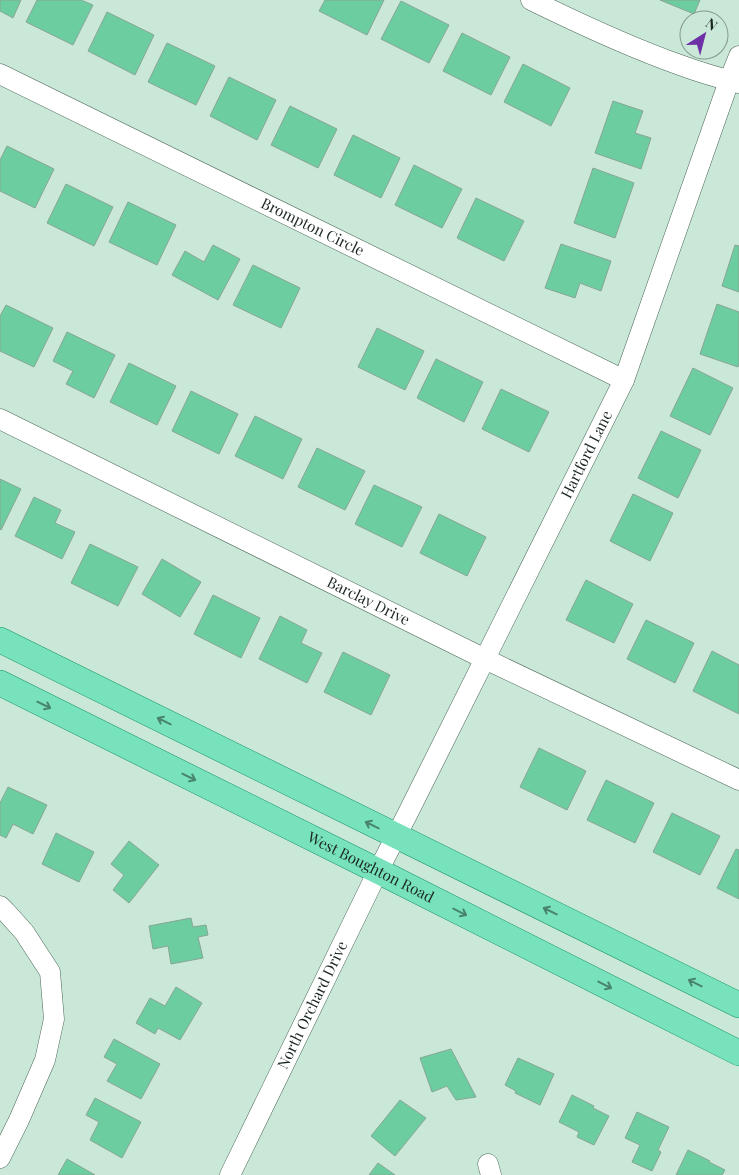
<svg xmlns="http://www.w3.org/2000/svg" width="739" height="1175" viewBox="0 0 739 1175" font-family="'Playfair Display',serif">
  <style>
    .building { fill: #6ccea0; stroke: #88a595 }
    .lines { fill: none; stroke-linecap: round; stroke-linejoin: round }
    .minor-casing { stroke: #4c6759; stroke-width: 21 }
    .major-casing { stroke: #1b9368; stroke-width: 26 }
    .minor { stroke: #fff; stroke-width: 20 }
    .major { stroke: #77e2bc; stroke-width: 25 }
    .oneway { stroke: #48846e }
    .labels { text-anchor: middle; stroke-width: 5; stroke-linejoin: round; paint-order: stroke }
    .street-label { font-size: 15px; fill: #1a2620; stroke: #cae8d8 }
  </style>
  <rect width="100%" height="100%" fill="#cae8d8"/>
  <g class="building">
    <polygon points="0,0 21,0 13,18 0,11"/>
    <polygon points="37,0 81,0 93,5 73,45 26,22"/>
    <polygon points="325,0 384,0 367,35 319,11"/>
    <polygon points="660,0 700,0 694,14"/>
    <polygon points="401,1 449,25 429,63 381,39"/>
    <polygon points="107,12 154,35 135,75 88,51"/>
    <polygon points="462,33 510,57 491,95 443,71"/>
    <polygon points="167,43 215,66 196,105 148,82"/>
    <polygon points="523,64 570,88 551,126 504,102"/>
    <polygon points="229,77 276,100 257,140 210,116"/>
    <polygon points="613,101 643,111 635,133 651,138 641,169 595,153"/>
    <polygon points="290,106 337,129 318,168 271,145"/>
    <polygon points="353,135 400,158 381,198 334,175"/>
    <polygon points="7,146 54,169 35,208 0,191 0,160"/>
    <polygon points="414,165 462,189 442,228 395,205"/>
    <polygon points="593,168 634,183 615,238 574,223"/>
    <polygon points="66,184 113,207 94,246 47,223"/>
    <polygon points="476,198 524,221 504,261 457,238"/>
    <polygon points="128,202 176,225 157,265 109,242"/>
    <polygon points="561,244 611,261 601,291 580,283 575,298 545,288"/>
    <polygon points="213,245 240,259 218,300 172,275 185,251 204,262"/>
    <polygon points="735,245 739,246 739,292 722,286"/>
    <polygon points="253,265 300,288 281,328 233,305"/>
    <polygon points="717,304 739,312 739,363 738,367 700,354"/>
    <polygon points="6,305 53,328 34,367 0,351 0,316"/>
    <polygon points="377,328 424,351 405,390 358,367"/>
    <polygon points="67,332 115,355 94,398 66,384 73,371 53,361"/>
    <polygon points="436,359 483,382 464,422 417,398"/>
    <polygon points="129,363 176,386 157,425 110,402"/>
    <polygon points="693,368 733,388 710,435 670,416"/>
    <polygon points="501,389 549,412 529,452 482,429"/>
    <polygon points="191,391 238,414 219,454 172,431"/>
    <polygon points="255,416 302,439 283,479 235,456"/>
    <polygon points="661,431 701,450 678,498 638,478"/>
    <polygon points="317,448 365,471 345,510 298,487"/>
    <polygon points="0,479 21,489 1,530 0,529"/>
    <polygon points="374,485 422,507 402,547 355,524"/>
    <polygon points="633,494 673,513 650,561 610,541"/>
    <polygon points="34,497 61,510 55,523 75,532 62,559 15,536"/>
    <polygon points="439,514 486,537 467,576 420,553"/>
    <polygon points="90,544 138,567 118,606 71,583"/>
    <polygon points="162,559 201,582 180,617 142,594"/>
    <polygon points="586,580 633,604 614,643 566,620"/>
    <polygon points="213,595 260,618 241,658 194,634"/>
    <polygon points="280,616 307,630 301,643 322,653 307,683 259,659"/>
    <polygon points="646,620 694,643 675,683 627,659"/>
    <polygon points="712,651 739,665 739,714 693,691"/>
    <polygon points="343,652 390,675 371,715 324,692"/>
    <polygon points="539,748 586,771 567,810 520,787"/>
    <polygon points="606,780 654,803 635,843 587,820"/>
    <polygon points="8,787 47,805 33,834 13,824 6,838 0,835 0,803"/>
    <polygon points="672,813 720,836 700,875 653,852"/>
    <polygon points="56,833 94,852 79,882 42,864"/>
    <polygon points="129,841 159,865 129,903 113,890 124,875 111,864"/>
    <polygon points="736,849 739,850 739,899 717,888"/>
    <polygon points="191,918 193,927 206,925 208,935 198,937 203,958 171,964 168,946 153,949 149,926"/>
    <polygon points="176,987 202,1003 180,1040 158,1028 155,1034 136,1023 150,998 165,1006"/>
    <polygon points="114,1039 160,1064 141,1099 107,1081 117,1064 104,1057"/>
    <polygon points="451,1049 476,1097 456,1100 447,1086 432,1092 420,1058"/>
    <polygon points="518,1058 554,1074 540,1105 515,1093 516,1091 505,1085"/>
    <polygon points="572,1095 594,1106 593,1108 609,1116 594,1145 577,1137 579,1132 559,1122"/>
    <polygon points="95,1098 141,1122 122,1158 90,1140 99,1122 86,1115"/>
    <polygon points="400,1100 426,1118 395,1156 371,1136"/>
    <polygon points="637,1112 669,1127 658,1150 661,1152 652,1171 632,1162 640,1145 625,1138"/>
    <polygon points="688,1150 710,1161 709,1162 725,1170 722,1175 676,1175"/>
    <polygon points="67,1159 95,1175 58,1175"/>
    <polygon points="378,1163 395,1175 369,1175"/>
  </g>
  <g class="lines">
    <g class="minor-casing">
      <g id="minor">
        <path d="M531,0C580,24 629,47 680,65C699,72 719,78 739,83"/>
        <path id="s1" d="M0,74L624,380"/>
        <path id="s2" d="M0,419L485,659L739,780"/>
        <polyline points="0,906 6,912 24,932 50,972 54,1019 45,1060 19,1120 0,1158"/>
        <polyline points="488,1164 491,1175"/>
        <path id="s3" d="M230,1175L378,871L407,815L624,380L729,81L739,56"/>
      </g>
    </g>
    <g class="major-casing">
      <g id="major">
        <polyline points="0,640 739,1005"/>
        <path id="s4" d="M0,683L378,871L739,1053"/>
      </g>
    </g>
    <use href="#minor" class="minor"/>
    <use href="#major" class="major"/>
  </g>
  <defs><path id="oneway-shaft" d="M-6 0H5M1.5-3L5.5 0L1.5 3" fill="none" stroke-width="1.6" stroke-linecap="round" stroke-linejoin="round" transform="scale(1.25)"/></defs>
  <g class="oneway">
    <use href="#oneway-shaft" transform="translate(44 705) rotate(26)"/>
    <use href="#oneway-shaft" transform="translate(164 721) rotate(-154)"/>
    <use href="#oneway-shaft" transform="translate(189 777) rotate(26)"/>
    <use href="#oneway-shaft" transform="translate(372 825) rotate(-154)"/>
    <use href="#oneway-shaft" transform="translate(550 911) rotate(-154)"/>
    <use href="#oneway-shaft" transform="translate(460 912) rotate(27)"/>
    <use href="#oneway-shaft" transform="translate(695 983) rotate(-153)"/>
    <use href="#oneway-shaft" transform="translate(605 985) rotate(27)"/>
  </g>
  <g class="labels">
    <g class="street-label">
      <text dy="5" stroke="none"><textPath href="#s1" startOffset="348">Brompton Circle</textPath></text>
      <text dy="5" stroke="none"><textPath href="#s3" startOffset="804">Hartford Lane</textPath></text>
      <text dy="5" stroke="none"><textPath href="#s2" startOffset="411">Barclay Drive</textPath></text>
      <text dy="5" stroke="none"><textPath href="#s4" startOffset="414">West Boughton Road</textPath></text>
      <text dy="5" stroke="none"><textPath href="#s3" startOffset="189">North Orchard Drive</textPath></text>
    </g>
  </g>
  <g transform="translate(704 35) rotate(36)"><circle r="24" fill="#cae8d8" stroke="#849a8e"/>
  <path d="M0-4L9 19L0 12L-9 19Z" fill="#6d30a6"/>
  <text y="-8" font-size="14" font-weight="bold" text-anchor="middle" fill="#1a2620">N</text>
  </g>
</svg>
